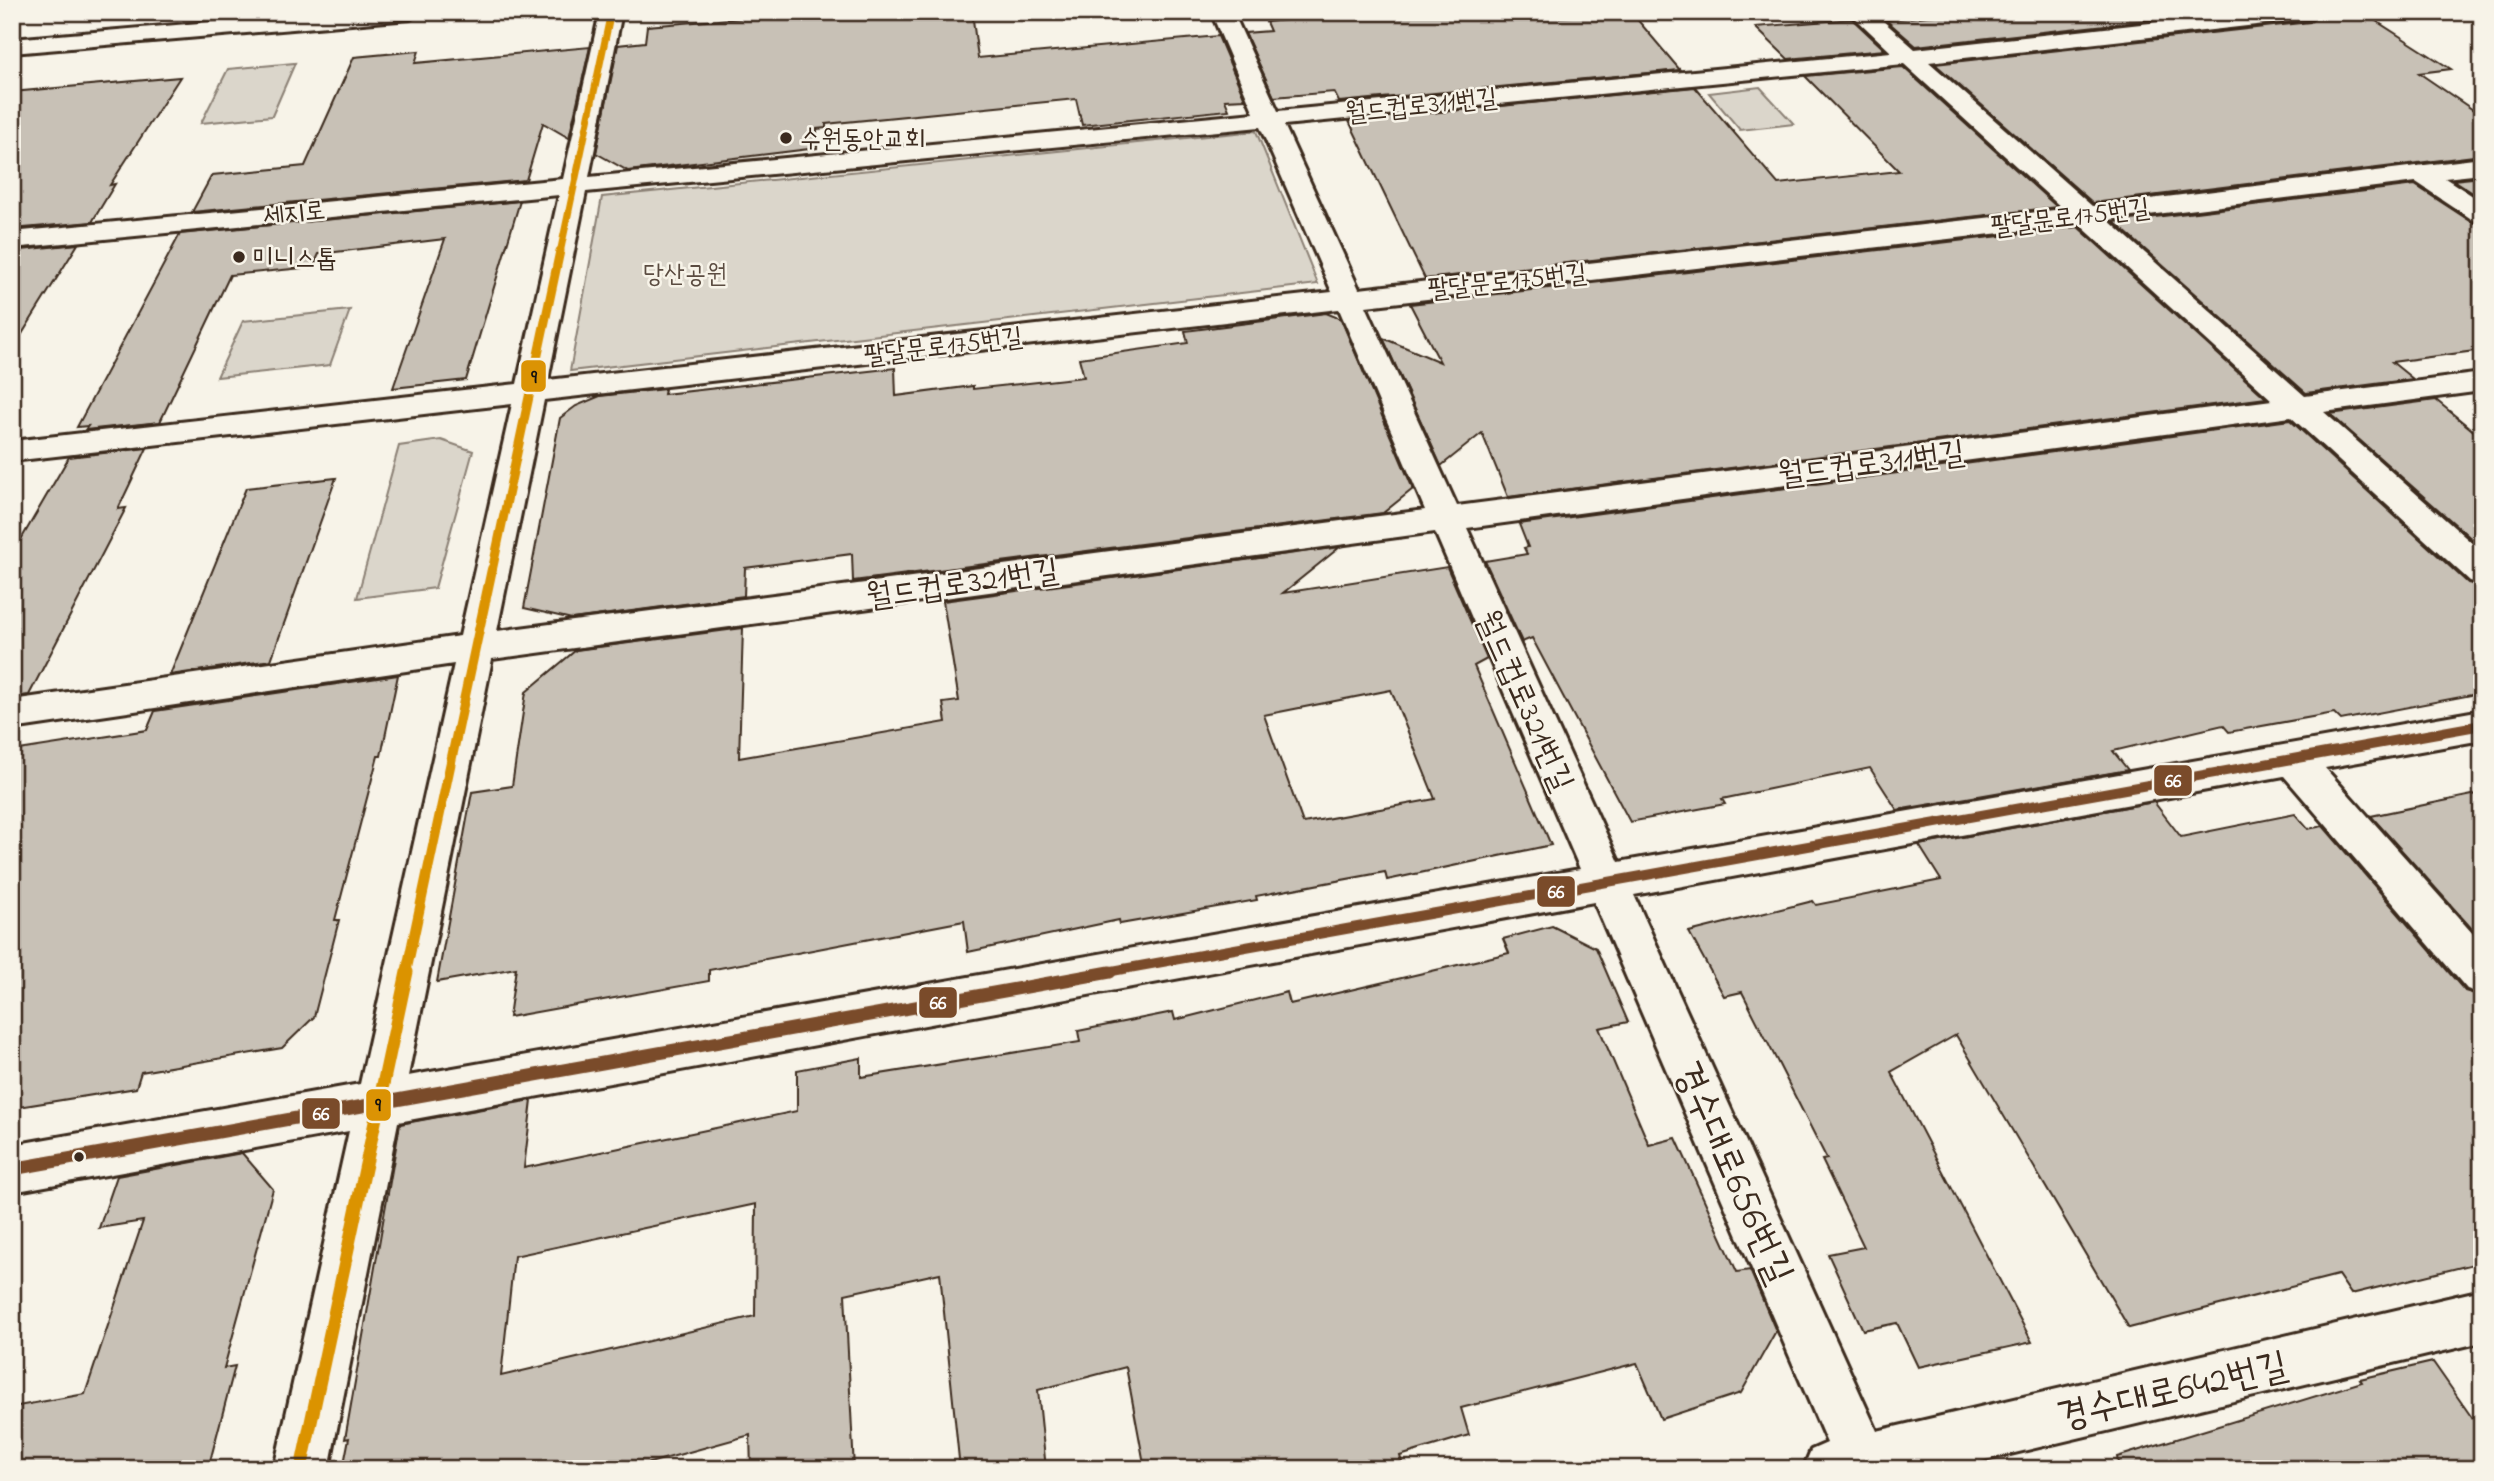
<svg xmlns="http://www.w3.org/2000/svg" width="2494" height="1481" viewBox="0 0 2494 1481" font-family="'Indie Flower','Poor Story',sans-serif">
  <style>
    .green { fill: #dbd6cb; stroke: #8b8074; stroke-width: 2 }
    .building { fill: #c8c1b6; stroke: #3b2a1e; stroke-width: 2; fill-rule: evenodd }
    .lines { fill: none; stroke-linecap: round; stroke-linejoin: round }
    .minor-casing { stroke: #3b2a1e; stroke-width: 6 }
    .tertiary-casing { stroke: #3b2a1e; stroke-width: 6 }
    .minor { fill: #f7f3e8; fill-rule: evenodd }
    .tertiary { fill: #f7f3e8; fill-rule: evenodd }
    .bus-1-far1-casing { stroke: #f7f3e8; stroke-width: 16 }
    .bus-1-casing { stroke: #f7f3e8; stroke-width: 18 }
    .bus-2-far3-casing { stroke: #f7f3e8; stroke-width: 10 }
    .bus-2-far2-casing { stroke: #f7f3e8; stroke-width: 13 }
    .bus-2-far1-casing { stroke: #f7f3e8; stroke-width: 16 }
    .bus-2-casing { stroke: #f7f3e8; stroke-width: 18 }
    .bus-1-far1 { stroke: #7a4b2a; stroke-width: 10 }
    .bus-1 { stroke: #7a4b2a; stroke-width: 13 }
    .bus-2-far3 { stroke: #db9304; stroke-width: 7 }
    .bus-2-far2 { stroke: #db9304; stroke-width: 9 }
    .bus-2-far1 { stroke: #db9304; stroke-width: 10 }
    .bus-2 { stroke: #db9304; stroke-width: 13 }
    .poi-dot { fill: #3b2a1e; stroke: #f7f3e8; stroke-width: 2.5 }
    .labels { text-anchor: middle; stroke-width: 5; stroke-linejoin: round; paint-order: stroke }
    .far-street-label { font-size: 26px; fill: #3b2a1e; stroke: #f7f3e8 }
    .far-poi-label { font-size: 26px; fill: #3b2a1e; stroke: #f7f3e8; text-anchor: start }
    .far-park-label { font-size: 26px; fill: #5b4c41; stroke: #f7f3e8 }
    .street-label { font-size: 32px; fill: #3b2a1e; stroke: #f7f3e8 }
    .near-street-label { font-size: 38px; fill: #3b2a1e; stroke: #f7f3e8 }
    .line-badge { stroke: #f7f3e8; stroke-width: 2.5 }
    .badge-label { font-size: 19px; text-anchor: middle; font-weight: bold; fill: #fff }
    .pale-badge-label { font-size: 19px; text-anchor: middle; font-weight: bold; fill: #111 }
  </style>
  <rect width="100%" height="100%" fill="#f7f3e8"/>
  <filter id="ink" filterUnits="userSpaceOnUse"><feTurbulence type="fractalNoise" baseFrequency=".0143" numOctaves="2"/><feDisplacementMap in="SourceGraphic" scale="14" xChannelSelector="R" yChannelSelector="G"/><feConvolveMatrix kernelMatrix="1 2 1 2 8 2 1 2 1" color-interpolation-filters="sRGB"/></filter>
  <g filter="url(#ink)">
    <g class="green">
      <polygon points="295,63 272,116 201,123 228,69"/>
      <polygon points="1760,87 1794,124 1740,130 1709,93"/>
      <polygon points="1256,131 1318,284 570,371 602,197"/>
      <polygon points="350,310 330,365 217,377 243,321"/>
      <polygon points="441,440 473,451 435,588 357,598 399,446"/>
    </g>
    <g class="building">
      <polygon points="766,12 972,12 978,58 1218,36 1245,99 1225,100 1229,110 1082,125 1076,99 826,124 826,128 817,129 817,148 628,171 596,153 618,45 645,42 647,26 766,16"/>
      <polygon points="1373,12 1556,12 1559,17 1631,12 1680,70 1339,102 1334,92 1274,97 1245,33 1270,31 1266,22"/>
      <polygon points="1967,12 2223,12 1916,46 1886,20"/>
      <polygon points="2324,12 2362,12 2451,69 2419,73 2482,116 2482,155 2093,203 1935,64 2310,22"/>
      <polygon points="1852,19 1885,50 1788,59 1755,27"/>
      <polygon points="590,47 569,138 543,123 526,180 192,212 212,175 305,166 354,57 419,51 415,63"/>
      <polygon points="1903,67 2057,207 1425,279 1349,121 1695,87 1778,184 1899,171 1805,76"/>
      <polygon points="180,77 110,185 115,184 92,222 12,229 12,92"/>
      <polygon points="2482,177 2482,199 2453,180"/>
      <polygon points="2415,185 2472,222 2482,224 2482,350 2392,362 2413,379 2306,393 2114,222"/>
      <polygon points="520,201 466,380 393,388 445,239 319,254 313,267 230,275 160,422 85,430 88,426 77,427 180,234"/>
      <polygon points="2078,227 2266,398 1508,497 1482,433 1441,466 1383,338 1440,362 1410,304"/>
      <polygon points="78,244 12,350 12,251"/>
      <polygon points="1326,313 1341,319 1413,489 1383,513 853,581 852,554 745,568 744,596 572,619 524,608 560,418 576,406 600,396 665,389 664,394 895,368 896,396 973,386 973,389 1084,377 1079,358 1188,343 1185,331"/>
      <polygon points="2436,400 2482,438 2482,548 2330,414"/>
      <polygon points="2290,420 2468,583 2482,586 2482,693 2341,720 2334,713 2229,732 2223,725 2113,751 2128,770 1897,810 1870,768 1722,799 1725,804 1630,822 1532,638 1522,642 1485,561 1527,554 1524,548 1528,547 1519,524"/>
      <polygon points="147,448 118,509 126,508 29,695 12,697 12,555 69,457"/>
      <polygon points="336,478 271,660 170,675 246,488"/>
      <path d="M1340,547L1283,593L1447,567L1487,659L1474,666L1551,845L1387,880L1385,872L1256,896L1257,900L1120,924L1119,920L968,952L964,921L709,970V981L509,1017L516,968L437,982L472,792L512,786L526,692L576,650L743,628L739,758L946,722L943,703L959,701L943,601ZM1391,690L1435,799L1303,823L1264,715Z"/>
      <polygon points="398,675 381,756 378,756 335,920 339,920 314,1017 282,1048 141,1072 136,1088 12,1108 12,751 147,730 155,711"/>
      <polygon points="2482,793 2482,940 2371,816"/>
      <polygon points="2154,802 2181,837 2295,814 2308,829 2323,826 2465,991 2482,996 2482,1262 2351,1294 2338,1275 2129,1328 1956,1035 1891,1072 2032,1342 1918,1367 1897,1323 1863,1330 1828,1254 1864,1247 1822,1160 1827,1159 1742,992 1724,996 1689,932 1813,901 1816,905 1941,880 1919,845"/>
      <path d="M1552,926L1596,948L1628,1022L1599,1028L1649,1145L1676,1138L1737,1272L1750,1270L1776,1331L1741,1393L1661,1419L1637,1363L1461,1408L1469,1435L1400,1456L1404,1469H1145L1126,1367L1038,1390L1046,1469H960L940,1273L845,1294L854,1469H751L750,1435L628,1469H343L349,1438L345,1439L400,1124L532,1100L524,1168L797,1111V1070L861,1058V1077L1080,1042L1078,1031L1173,1012L1175,1020L1287,992L1290,1004L1509,953L1503,939ZM756,1204L755,1316L501,1376L514,1256Z"/>
      <polygon points="242,1153 273,1189 224,1368 235,1366 208,1469 12,1469 12,1407 85,1394 143,1221 99,1228 117,1176"/>
      <polygon points="2433,1362 2482,1432 2482,1469 2119,1469 2117,1457 2362,1382 2360,1379"/>
    </g>
    <g class="lines">
      <g class="minor-casing">
        <path id="minor" d="M600,12H622L589,177L1254,113L1211,12H1233L1278,111L1891,52L1849,12H1873L1915,49L2249,12H2321L2310,19L1929,62L2092,206L2482,158V174L2445,178L2482,202V222L2473,220L2416,182L2108,220L2305,396L2482,373V391L2324,412L2482,552V584L2470,581L2291,417L1467,528L1619,862L2482,710V740L2325,768L2482,944V994L2467,989L2284,776L1634,895L1877,1431L2482,1290V1342L1947,1469H1803L1811,1450L1827,1443L1594,902L398,1122L329,1469H274L349,1131L12,1192V1145L360,1084L454,664L12,729V700L460,636L512,404L12,461V441L517,384L559,195L12,248V232L563,179ZM1904,64L2063,209L1359,289L1284,125ZM1260,127L1332,292L548,380L586,192ZM2079,224L2272,400L1457,506L1366,306ZM1339,309L1425,510L497,631L544,400ZM1435,532L1580,869L408,1076L492,659Z"/>
      </g>
      <g class="tertiary-casing">
        <polygon id="tertiary" points="329,12 421,12 410,19 12,53 12,39"/>
      </g>
      <use href="#minor" class="minor"/>
      <use href="#tertiary" class="tertiary"/>
      <g class="bus-1-far1-casing">
        <polyline id="bus-1-far1" points="1101,973 2482,725"/>
      </g>
      <g class="bus-1-casing">
        <polyline id="bus-1" points="12,1169 1110,972"/>
      </g>
      <g class="bus-2-far3-casing">
        <polyline id="bus-2-far3" points="560,253 611,12"/>
      </g>
      <g class="bus-2-far2-casing">
        <polyline id="bus-2-far2" points="492,571 560,251"/>
      </g>
      <g class="bus-2-far1-casing">
        <polyline id="bus-2-far1" points="406,973 492,569"/>
      </g>
      <g class="bus-2-casing">
        <polyline id="bus-2" points="301,1469 407,972"/>
      </g>
      <use href="#bus-1-far1" class="bus-1-far1"/>
      <use href="#bus-1" class="bus-1"/>
      <use href="#bus-2-far3" class="bus-2-far3"/>
      <use href="#bus-2-far2" class="bus-2-far2"/>
      <use href="#bus-2-far1" class="bus-2-far1"/>
      <use href="#bus-2" class="bus-2"/>
    </g>
  </g>
  <g class="poi-dot">
    <circle cx="786" cy="138" r="7"/>
    <circle cx="239" cy="257" r="7"/>
    <circle cx="79" cy="1157" r="6"/>
  </g>
  <g class="labels">
    <g class="far-street-label">
      <text transform="translate(1421 104) rotate(-6)" y="9">월드컵로311번길</text>
      <text transform="translate(294 212) rotate(-6)" y="9">세지로</text>
      <text transform="translate(2070 216) rotate(-7)" y="9">팔달문로175번길</text>
      <text transform="translate(1507 280) rotate(-6)" y="9">팔달문로175번길</text>
      <text transform="translate(943 345) rotate(-7)" y="9">팔달문로175번길</text>
    </g>
    <g class="far-poi-label">
      <text x="800" y="147">수원동안교회</text>
      <text x="253" y="266">미니스톱</text>
    </g>
    <g class="far-park-label">
      <text x="685" y="282">당산공원</text>
    </g>
    <g class="street-label">
      <text transform="translate(1871 462) rotate(-7)" y="11">월드컵로311번길</text>
      <text transform="translate(962 582) rotate(-8)" y="11">월드컵로321번길</text>
      <text transform="translate(1526 700) rotate(66)" y="11">월드컵로321번길</text>
    </g>
    <g class="near-street-label">
      <text transform="translate(1735 1172) rotate(66)" y="13">경수대로656번길</text>
      <text transform="translate(2172 1389) rotate(-13)" y="13">경수대로642번길</text>
    </g>
  </g>
  <g class="line-badge">
    <rect x="520" y="359" width="27" height="34" rx="7" fill="#db9304"/>
    <rect x="2153" y="764" width="40" height="33" rx="7" fill="#7a4b2a"/>
    <rect x="1536" y="875" width="40" height="33" rx="7" fill="#7a4b2a"/>
    <rect x="918" y="986" width="40" height="33" rx="7" fill="#7a4b2a"/>
    <rect x="365" y="1088" width="27" height="34" rx="7" fill="#db9304"/>
    <rect x="301" y="1097" width="40" height="33" rx="7" fill="#7a4b2a"/>
  </g>
  <g class="badge-label">
    <text x="2173" y="787">66</text>
    <text x="1556" y="898">66</text>
    <text x="938" y="1009">66</text>
    <text x="321" y="1120">66</text>
  </g>
  <g class="pale-badge-label">
    <text x="534" y="383">9</text>
    <text x="378" y="1111">9</text>
  </g>
  <rect width="2494" height="1481" fill="none" stroke="#f7f3e8" stroke-width="42"/>
  <rect x="21" y="21" width="2452" height="1439" fill="none" stroke="#3b2a1e" stroke-width="2.5" filter="url(#ink)"/>
</svg>
